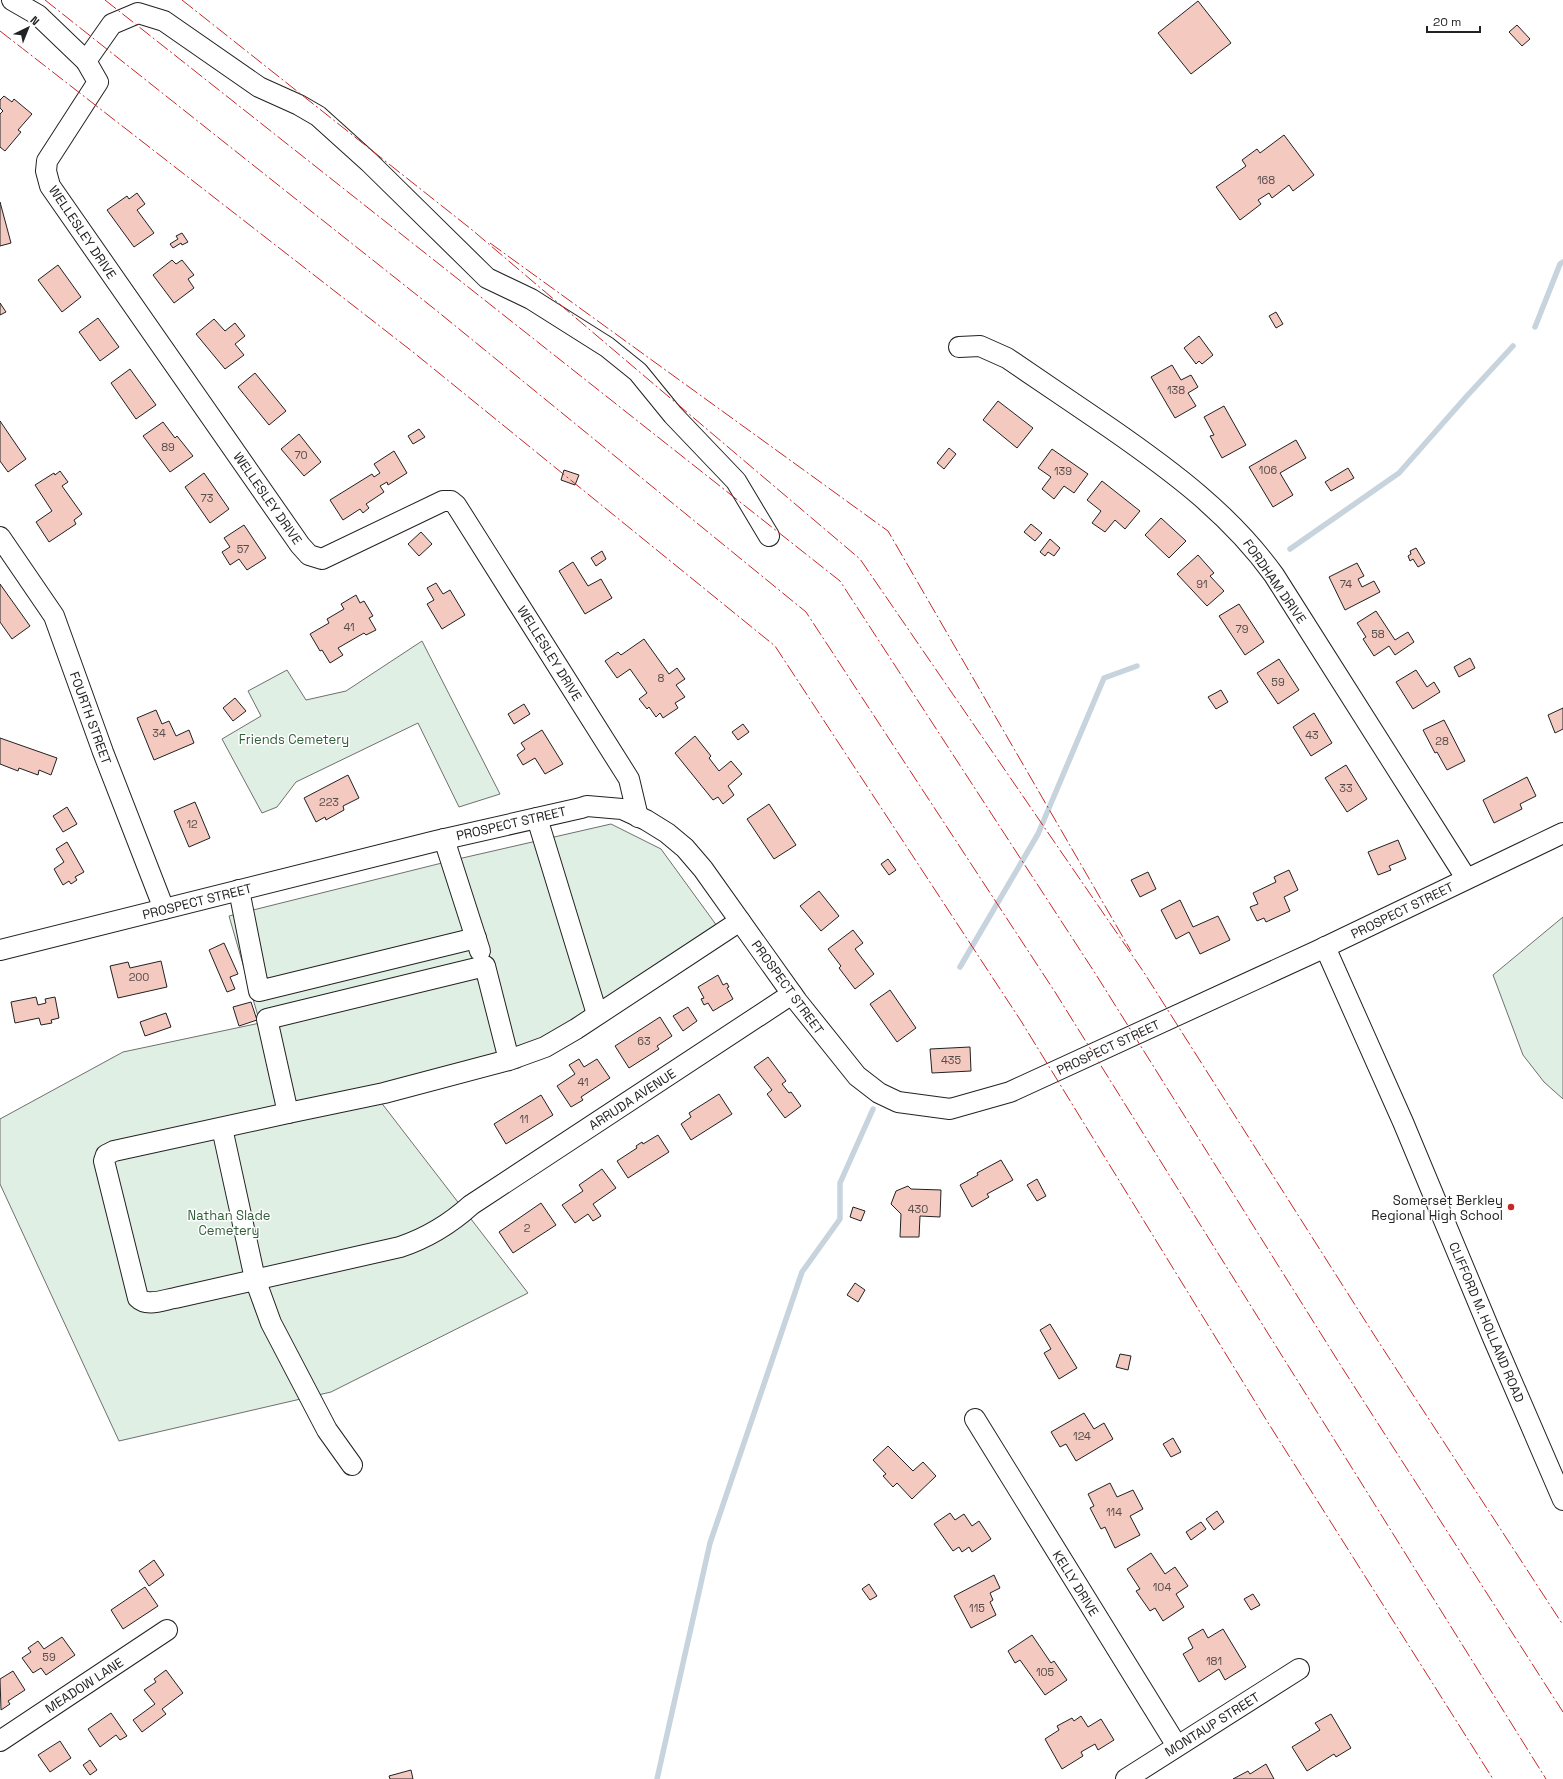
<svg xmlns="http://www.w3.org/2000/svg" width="1563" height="1779" viewBox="0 0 1563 1779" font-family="'Space Grotesk',sans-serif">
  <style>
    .green { fill: #e0efe3; stroke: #6f6f6f }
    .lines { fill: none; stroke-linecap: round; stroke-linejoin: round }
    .stream { stroke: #c7d3dd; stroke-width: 5.5 }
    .building { fill: #f3c9c0; stroke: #222 }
    .minor-casing { stroke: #222; stroke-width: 22 }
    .minor { stroke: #fff; stroke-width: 20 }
    .power { stroke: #c62828; stroke-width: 1; stroke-dasharray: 14 3 2 3; stroke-linecap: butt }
    .poi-dot { fill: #c62828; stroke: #fff; stroke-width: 1.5 }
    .labels { text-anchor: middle; stroke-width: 3; stroke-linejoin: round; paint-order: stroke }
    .number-label { font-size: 11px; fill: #564c4a }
    .street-label { font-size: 13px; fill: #222; stroke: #fff }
    .park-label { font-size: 13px; fill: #2f5e38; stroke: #fff }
    .poi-label { font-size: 13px; fill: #222; stroke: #fff; text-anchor: end }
  </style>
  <rect width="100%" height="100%" fill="#fff"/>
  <g class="green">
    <polygon points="422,641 500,794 459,807 418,723 296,782 277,807 262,813 222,739 261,716 248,691 287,670 306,700 346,691"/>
    <polygon points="611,824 661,849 725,937 559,1045 519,1068 380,1101 528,1293 331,1392 119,1441 0,1184 0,1119 123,1052 260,1023 229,916 458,859"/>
    <polygon points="1563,917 1563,1099 1544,1082 1523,1055 1493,975"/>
  </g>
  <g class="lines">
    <g class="stream">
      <polyline points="1535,327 1560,264 1563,262"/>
      <polyline points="1290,549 1399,473 1466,397 1513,346"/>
      <polyline points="960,967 1038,834 1104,678 1137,666"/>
      <polyline points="657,1779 710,1543 802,1272 840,1219 840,1183 873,1109"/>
    </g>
  </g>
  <g class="building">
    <polygon points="1198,1 1231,43 1191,74 1158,33"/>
    <polygon points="1517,25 1530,39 1522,46 1509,32"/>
    <polygon points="4,96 12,102 14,99 32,114 18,130 21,132 5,151 0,147 0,114 3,111 0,108 0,100"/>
    <polygon points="1284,135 1314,175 1293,191 1289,185 1272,198 1269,193 1258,200 1261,204 1240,220 1216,187 1246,166 1242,160 1257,149 1260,153"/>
    <polygon points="137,193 145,204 137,210 154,233 134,247 107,210 127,196 129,199"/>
    <polygon points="0,202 11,243 0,246"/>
    <polygon points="182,233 188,242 182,245 181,243 173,248 170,244 178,239 176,236"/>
    <polygon points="172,260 176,264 182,260 194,275 188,279 194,288 174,303 153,275"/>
    <polygon points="58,265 81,297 62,312 38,280"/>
    <polygon points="0,303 6,312 0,315"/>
    <polygon points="1276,312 1283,324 1276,328 1269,316"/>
    <polygon points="98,318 119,347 100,361 79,332"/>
    <polygon points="214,319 225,331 235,323 245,336 235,344 244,355 225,369 196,334"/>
    <polygon points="1199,336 1213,355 1202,364 1199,361 1196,364 1184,348"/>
    <polygon points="1172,365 1181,380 1191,375 1198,387 1188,393 1196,406 1175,418 1151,377"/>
    <polygon points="130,369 156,405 136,419 111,383"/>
    <polygon points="255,373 286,411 269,425 238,387"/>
    <polygon points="998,401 1033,428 1017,448 983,420"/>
    <polygon points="1224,406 1246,445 1222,458 1210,436 1214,435 1204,417"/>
    <polygon points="0,421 26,459 8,472 0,461"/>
    <polygon points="163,422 175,438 177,436 193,456 170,472 143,436"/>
    <polygon points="419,429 425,437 413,444 408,436"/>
    <polygon points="299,434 321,462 304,476 281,449"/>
    <polygon points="1296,440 1306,458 1280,473 1293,495 1273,507 1249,467"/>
    <polygon points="949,448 956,454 944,469 937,463"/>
    <polygon points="1052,449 1088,474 1074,493 1064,486 1054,499 1042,489 1051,477 1038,468"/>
    <polygon points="394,451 407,473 388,485 387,482 380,486 384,492 366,504 369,508 363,513 360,509 343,520 330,500 372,474 374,477 380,473 374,464"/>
    <polygon points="1348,468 1354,478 1331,491 1325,482"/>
    <polygon points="564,470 579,475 575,485 561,480"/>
    <polygon points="60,471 68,482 62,486 82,514 74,520 76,524 49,542 36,522 52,511 35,485 54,473 55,475"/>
    <polygon points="204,473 229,509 210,523 185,487"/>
    <polygon points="1102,481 1140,511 1125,529 1115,520 1105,532 1092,523 1101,511 1087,500"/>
    <polygon points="1161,518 1186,541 1169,558 1145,535"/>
    <polygon points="1031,524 1042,533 1035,541 1024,532"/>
    <polygon points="244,525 266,558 247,570 239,559 230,565 222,552 230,547 224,538"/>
    <polygon points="421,532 432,544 419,556 408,544"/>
    <polygon points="1050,539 1060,548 1054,556 1048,552 1045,556 1040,552"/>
    <polygon points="1416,548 1425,563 1418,567 1413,559 1410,561 1408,556 1411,554 1410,551"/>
    <polygon points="602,551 606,559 596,566 591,558"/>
    <polygon points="1198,555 1214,573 1210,576 1224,591 1207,606 1177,574"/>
    <polygon points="573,562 588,586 601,579 612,598 585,614 559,571"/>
    <polygon points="1357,563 1364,576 1358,579 1362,587 1374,581 1380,592 1345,610 1329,577"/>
    <polygon points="436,583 443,594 450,590 465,615 442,629 427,604 434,600 427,588"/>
    <polygon points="0,584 30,626 12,639 0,622"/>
    <polygon points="356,595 360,603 364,601 373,616 369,618 376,630 366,635 364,633 338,648 343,655 330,663 322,650 320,651 310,634 329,623 327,619 344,609 341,604"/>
    <polygon points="1239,604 1264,642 1245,655 1219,616"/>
    <polygon points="1376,611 1395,640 1408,632 1414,642 1395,655 1389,646 1374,656 1363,639 1366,637 1357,623"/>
    <polygon points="644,639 669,674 677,668 685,679 676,685 685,697 675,703 678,708 663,718 660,713 656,717 649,707 647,709 639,699 647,693 630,669 617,678 605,661 618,652 621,655"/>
    <polygon points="1470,658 1475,668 1459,677 1454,667"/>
    <polygon points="1279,659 1299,690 1278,704 1257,673"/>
    <polygon points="1416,670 1427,687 1434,682 1440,692 1413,709 1396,682"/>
    <polygon points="1221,690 1228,702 1216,709 1208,697"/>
    <polygon points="235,698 246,711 233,721 223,708"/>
    <polygon points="524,704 530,714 514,724 508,714"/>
    <polygon points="1563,708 1563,729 1555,733 1548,715"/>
    <polygon points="156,710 162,724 169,721 176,736 189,730 194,743 154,760 137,718"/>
    <polygon points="1314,713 1332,743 1311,756 1293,727"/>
    <polygon points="1444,720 1465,761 1447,770 1437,752 1435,753 1423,730"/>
    <polygon points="743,724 749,732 738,740 732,732"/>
    <polygon points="542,730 563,764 545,774 535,758 523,765 517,755 525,749 521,743"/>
    <polygon points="695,736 711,756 709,758 719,771 731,761 742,774 728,786 734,795 723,804 718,797 713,800 675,753"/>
    <polygon points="0,738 57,758 51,775 39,770 38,775 19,768 18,771 0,764"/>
    <polygon points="1346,765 1367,799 1347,812 1325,778"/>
    <polygon points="348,775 359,798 343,806 344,810 326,820 325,817 316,822 304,798"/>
    <polygon points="1527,777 1536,796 1520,804 1522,809 1494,823 1483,800"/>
    <polygon points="195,802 210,838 189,847 174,811"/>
    <polygon points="769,804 796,845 774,859 747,819"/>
    <polygon points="67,807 77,824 63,832 53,816"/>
    <polygon points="1398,840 1406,859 1389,866 1391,870 1378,875 1368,852"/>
    <polygon points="67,842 84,872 75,877 77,880 71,884 69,881 63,885 54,869 64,862 56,849"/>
    <polygon points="888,859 896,870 889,875 881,864"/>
    <polygon points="1289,870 1298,890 1284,897 1290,911 1266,922 1264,918 1257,921 1250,907 1258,904 1253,893 1276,882 1274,877"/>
    <polygon points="1148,872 1156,889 1140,897 1131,880"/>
    <polygon points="819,891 839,916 821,931 800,906"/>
    <polygon points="1180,900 1193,927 1218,916 1230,940 1200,954 1189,932 1176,939 1161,910"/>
    <polygon points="853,930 863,943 855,949 874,974 855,989 839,968 841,966 828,949"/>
    <polygon points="224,943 238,974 230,977 235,989 227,992 209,950"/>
    <polygon points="161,961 167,987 118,998 110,966 128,962 130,968"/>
    <polygon points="718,975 723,985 727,983 729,987 727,988 733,999 713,1011 708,1003 704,1005 701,999 704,998 698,987"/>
    <polygon points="890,990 916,1028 897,1042 870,1004"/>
    <polygon points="36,997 38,1005 46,1003 45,999 55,997 59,1018 51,1020 52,1023 41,1025 39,1018 15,1023 11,1002"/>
    <polygon points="251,1002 257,1020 239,1026 233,1007"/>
    <polygon points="688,1007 697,1021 683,1031 673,1016"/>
    <polygon points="166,1013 171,1027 145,1036 140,1022"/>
    <polygon points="660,1017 672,1036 657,1046 659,1049 629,1068 615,1046"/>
    <polygon points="970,1047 971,1071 932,1073 930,1049"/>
    <polygon points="768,1057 786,1081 782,1084 789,1093 791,1092 801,1106 785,1118 767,1094 772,1090 754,1067"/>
    <polygon points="579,1059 584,1067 597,1059 610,1078 581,1097 583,1100 571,1107 557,1086 575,1074 569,1065"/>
    <polygon points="719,1094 732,1114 691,1140 681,1124 691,1117 689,1113"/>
    <polygon points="541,1095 553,1115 506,1144 494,1124"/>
    <polygon points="658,1135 669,1152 628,1178 617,1161 637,1148 636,1146 642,1142 643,1144"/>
    <polygon points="1001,1160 1013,1180 987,1194 989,1197 972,1207 960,1185 978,1175 977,1173"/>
    <polygon points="602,1169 616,1188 593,1204 601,1216 593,1221 588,1214 575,1223 562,1205 583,1191 579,1185"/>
    <polygon points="1037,1179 1046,1196 1037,1201 1027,1185"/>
    <polygon points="908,1186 911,1189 941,1190 940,1217 920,1216 919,1237 900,1237 901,1214 891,1204 896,1191"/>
    <polygon points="541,1203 556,1225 513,1253 499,1232"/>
    <polygon points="853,1207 865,1211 861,1221 850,1217"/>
    <polygon points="855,1283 865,1290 858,1302 847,1295"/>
    <polygon points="1050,1324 1077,1368 1059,1379 1044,1353 1051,1349 1040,1330"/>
    <polygon points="1120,1354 1131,1356 1128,1370 1116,1367"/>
    <polygon points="1084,1413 1094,1429 1104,1423 1113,1439 1076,1461 1066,1444 1060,1447 1051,1432"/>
    <polygon points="1173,1438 1181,1452 1171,1457 1163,1444"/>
    <polygon points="888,1446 913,1471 923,1462 936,1476 912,1499 897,1483 893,1487 883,1476 886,1474 873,1460"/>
    <polygon points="1110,1483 1117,1497 1133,1490 1143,1509 1130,1516 1140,1535 1115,1548 1105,1527 1101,1529 1090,1508 1094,1506 1088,1494"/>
    <polygon points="1217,1511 1224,1522 1214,1530 1206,1519"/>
    <polygon points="950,1513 955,1520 964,1514 972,1526 979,1521 991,1539 972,1552 969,1547 962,1552 959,1547 953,1551 934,1524"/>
    <polygon points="1201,1522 1206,1529 1191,1540 1186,1532"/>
    <polygon points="1151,1553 1165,1574 1175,1567 1188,1586 1176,1594 1184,1607 1163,1621 1155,1608 1150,1611 1136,1591 1140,1589 1127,1569"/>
    <polygon points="154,1560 164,1575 149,1586 139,1571"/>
    <polygon points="994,1575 1000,1588 990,1593 993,1600 990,1602 996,1615 971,1628 954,1596"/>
    <polygon points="869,1584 877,1596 870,1600 862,1589"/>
    <polygon points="145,1587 158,1606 123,1629 111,1610"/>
    <polygon points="1253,1594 1260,1605 1251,1610 1244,1599"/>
    <polygon points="1203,1629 1208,1638 1223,1629 1246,1667 1225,1680 1219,1669 1199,1682 1183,1654 1193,1648 1188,1638"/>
    <polygon points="1032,1635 1051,1663 1054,1661 1067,1680 1045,1695 1020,1660 1015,1663 1008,1651"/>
    <polygon points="62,1637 75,1655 46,1675 41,1668 33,1673 22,1658 31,1652 28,1648 38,1641 44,1649"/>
    <polygon points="166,1670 183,1693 162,1709 166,1714 142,1732 133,1720 155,1704 144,1690 156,1682 154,1679"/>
    <polygon points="13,1671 25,1690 8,1701 10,1704 1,1710 0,1679"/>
    <polygon points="111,1713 127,1736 120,1740 116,1735 100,1747 88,1729"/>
    <polygon points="1331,1714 1351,1748 1336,1757 1334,1754 1307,1771 1292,1747 1320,1730 1315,1723"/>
    <polygon points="1081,1716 1088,1727 1101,1719 1114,1740 1098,1750 1095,1744 1081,1752 1083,1756 1062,1769 1045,1739 1059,1730 1057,1726 1072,1718 1074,1721"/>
    <polygon points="60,1741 71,1758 50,1772 38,1755"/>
    <polygon points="90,1760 97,1770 90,1775 83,1765"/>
    <polygon points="1266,1764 1274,1779 1233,1779 1248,1771 1250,1774"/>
    <polygon points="411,1770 413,1779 390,1779 389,1776"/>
  </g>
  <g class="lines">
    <g class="minor-casing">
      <g id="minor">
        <polyline points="12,0 38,15 86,61 98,82 47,161 46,171 50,186 300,545 309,555 322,559 443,501 451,501 456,505 629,779 638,817"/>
        <polyline points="86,61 112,24 138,13 164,21 259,87 299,105 318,116 369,162 487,278 531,299 607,347 638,372 673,415 736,481 769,536"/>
        <path d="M959,347L980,346L1007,358C1041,381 1076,405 1110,428C1172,471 1230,514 1274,575L1466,878"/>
        <polyline points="0,537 54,616 103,752 164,909"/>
        <polyline points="537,818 597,1014"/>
        <polyline points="444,839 480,951"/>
        <polyline points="239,890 259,991 476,938"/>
        <polyline points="1325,947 1403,1122 1493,1338 1563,1500"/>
        <polyline points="0,950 436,841 581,808 587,806 622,809 646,820 667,833 685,848 703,869 797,1001 857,1076 879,1093 898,1102 950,1109 1010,1092 1317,951 1563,833"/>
        <polyline points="509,1060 485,966 267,1019 288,1113 384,1093 509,1060 545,1047 576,1029 740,921"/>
        <path d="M288,1113L114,1151L106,1155L104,1161L138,1298C147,1307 163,1300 175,1298L400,1247C427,1238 450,1224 471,1205L792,994"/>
        <polyline points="222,1128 255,1279 271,1323 327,1430 352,1465"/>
        <polyline points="975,1419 1177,1746"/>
        <polyline points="0,1741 167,1630"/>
        <polyline points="1126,1779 1299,1669"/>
      </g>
    </g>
    <use href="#minor" class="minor"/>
    <g class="power">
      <polyline points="45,0 437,311 806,612 1055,992 1546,1779"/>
      <polyline points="105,0 840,581 1095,973 1343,1369 1563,1712"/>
      <polyline points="182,0 471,229 860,559 1143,971 1378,1341 1563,1625"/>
      <polyline points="0,31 413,352 775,646 1021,1021 1267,1421 1493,1779"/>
      <polyline points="490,243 888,531 1131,951"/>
    </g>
  </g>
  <circle class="poi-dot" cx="1511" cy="1207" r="4"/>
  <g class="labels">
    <g class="number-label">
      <text x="1266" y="184">168</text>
      <text x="1176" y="394">138</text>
      <text x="168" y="451">89</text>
      <text x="301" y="459">70</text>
      <text x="1268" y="474">106</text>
      <text x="1063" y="475">139</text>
      <text x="207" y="502">73</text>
      <text x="243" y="553">57</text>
      <text x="1202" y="588">91</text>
      <text x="1346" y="588">74</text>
      <text x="349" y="631">41</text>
      <text x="1242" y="633">79</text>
      <text x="1378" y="638">58</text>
      <text x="661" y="682">8</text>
      <text x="1278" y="686">59</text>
      <text x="159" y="737">34</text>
      <text x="1312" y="739">43</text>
      <text x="1442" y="745">28</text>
      <text x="1346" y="792">33</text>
      <text x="329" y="806">223</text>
      <text x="192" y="828">12</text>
      <text x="139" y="981">200</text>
      <text x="644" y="1045">63</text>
      <text x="951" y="1064">435</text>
      <text x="583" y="1086">41</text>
      <text x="524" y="1123">11</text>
      <text x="918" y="1213">430</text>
      <text x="527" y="1232">2</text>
      <text x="1082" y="1440">124</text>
      <text x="1114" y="1516">114</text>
      <text x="1162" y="1591">104</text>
      <text x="977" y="1612">115</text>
      <text x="49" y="1661">59</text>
      <text x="1214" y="1665">181</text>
      <text x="1045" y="1676">105</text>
    </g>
    <g class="street-label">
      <text transform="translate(83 232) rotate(56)" y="5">WELLESLEY DRIVE</text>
      <text transform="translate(268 498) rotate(55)" y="5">WELLESLEY DRIVE</text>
      <text transform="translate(1275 581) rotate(55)" y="5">FORDHAM DRIVE</text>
      <text transform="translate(550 653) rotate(58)" y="5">WELLESLEY DRIVE</text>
      <text transform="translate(91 718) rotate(70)" y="5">FOURTH STREET</text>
      <text transform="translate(511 823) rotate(-13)" y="5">PROSPECT STREET</text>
      <text transform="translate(197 901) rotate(-14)" y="5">PROSPECT STREET</text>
      <text transform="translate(1402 910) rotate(-26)" y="5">PROSPECT STREET</text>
      <text transform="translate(788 987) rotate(54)" y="5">PROSPECT STREET</text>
      <text transform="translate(1108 1047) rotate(-25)" y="5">PROSPECT STREET</text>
      <text transform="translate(632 1099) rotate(-33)" y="5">ARRUDA AVENUE</text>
      <text transform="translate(1487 1322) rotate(67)" y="5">CLIFFORD M. HOLLAND ROAD</text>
      <text transform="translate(1076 1583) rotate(58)" y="5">KELLY DRIVE</text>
      <text transform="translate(84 1685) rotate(-33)" y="5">MEADOW LANE</text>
      <text transform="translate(1212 1724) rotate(-32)" y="5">MONTAUP STREET</text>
    </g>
    <g class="park-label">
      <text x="294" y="744">Friends Cemetery</text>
      <text x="229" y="1220">Nathan Slade<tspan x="229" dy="15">Cemetery</tspan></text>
    </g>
    <g class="poi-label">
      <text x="1503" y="1205">Somerset Berkley<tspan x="1503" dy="15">Regional High School</tspan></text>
    </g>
  </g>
  <g transform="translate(28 28) rotate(43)" stroke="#ffffff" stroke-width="3" paint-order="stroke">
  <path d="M0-3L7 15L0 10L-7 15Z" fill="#222222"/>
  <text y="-6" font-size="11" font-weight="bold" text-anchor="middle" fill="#222222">N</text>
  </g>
  <path d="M1427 26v6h53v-6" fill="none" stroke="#222222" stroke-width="2"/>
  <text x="1433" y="26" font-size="12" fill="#222222" stroke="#ffffff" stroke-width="3" paint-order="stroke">20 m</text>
</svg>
